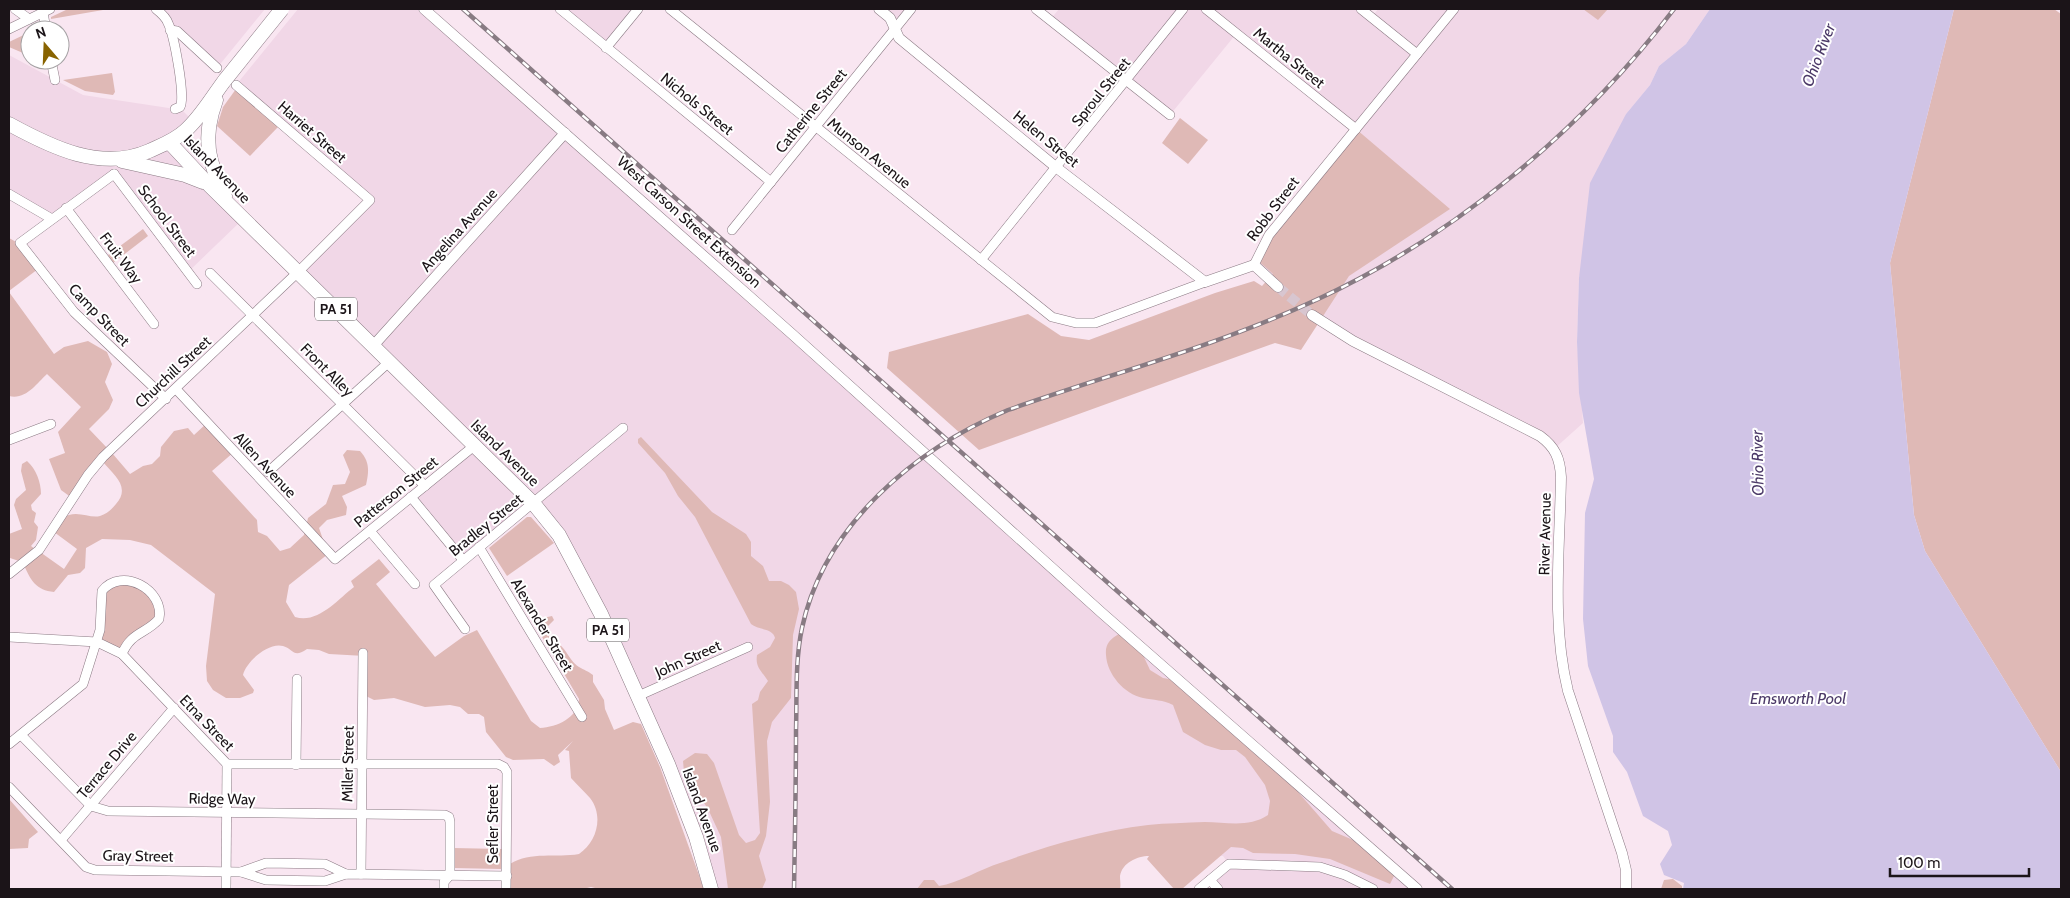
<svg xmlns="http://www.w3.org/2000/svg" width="2070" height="898" viewBox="0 0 2070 898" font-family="Cabin,sans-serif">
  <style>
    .built { fill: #f1d7e7 }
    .green { fill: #dfb9b6 }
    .water { fill: #d0c4e6 }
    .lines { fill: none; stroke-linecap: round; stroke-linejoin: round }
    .tertiary-tunnel { stroke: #d8c6d0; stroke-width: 10; stroke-dasharray: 10 5; stroke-linecap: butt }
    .minor-casing { stroke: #8b7a84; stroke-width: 10 }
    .tertiary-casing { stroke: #8b7a84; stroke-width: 11 }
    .primary-casing { stroke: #8b7a84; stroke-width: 15 }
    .minor { stroke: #fff; stroke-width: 9 }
    .tertiary { stroke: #fff; stroke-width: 10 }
    .primary { stroke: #fff; stroke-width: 14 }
    .rail-casing { stroke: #887b83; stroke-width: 4.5 }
    .rail { stroke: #fff; stroke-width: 2.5; stroke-dasharray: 8; stroke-linecap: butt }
    .primary-bridge-casing { stroke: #8b7a84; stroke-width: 15; stroke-linecap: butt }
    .primary-bridge { stroke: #fff; stroke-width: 14 }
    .labels { text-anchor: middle; stroke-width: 4; stroke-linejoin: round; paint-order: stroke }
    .shield { fill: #fff; stroke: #5f5a5d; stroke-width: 1 }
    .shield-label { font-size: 14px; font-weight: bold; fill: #1b1418 }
    .street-label { font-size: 15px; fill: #1b1418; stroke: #fff }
    .water-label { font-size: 16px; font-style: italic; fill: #4c3a68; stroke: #fff }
  </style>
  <rect width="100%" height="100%" fill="#f9e6f1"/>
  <g class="built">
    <polygon points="156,9 265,9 217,68"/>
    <polygon points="298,9 424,9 1417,889 1218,889 1210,880 1229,864 1223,856 1076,851 1074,889 711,889 594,599 533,504 463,560 411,497 474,447 298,272 369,200 236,85"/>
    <polygon points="560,9 638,9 606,48"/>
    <polygon points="879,9 911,9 895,29"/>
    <polygon points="1059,9 1361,9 1372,17 1378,9 1710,9 1686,44 1659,66 1650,85 1626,114 1579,278 1577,342 1583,423 1554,449 1353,341 1254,265 1356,129 1236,34 1170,115 1050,20"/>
    <polygon points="9,55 83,95 182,110 194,122 169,142 243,219 188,272 114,174 52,219 9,194"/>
  </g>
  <g class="green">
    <polygon points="68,9 103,9 103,10 51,19 51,17"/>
    <polygon points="1583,9 1608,9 1598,20"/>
    <polygon points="1954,9 2054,9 2061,14 2061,772 1925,551 1914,515 1890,263"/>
    <polygon points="30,32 30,56 9,47 9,42"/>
    <polygon points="112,73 115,92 113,95 85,91 63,80"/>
    <polygon points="236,89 279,126 250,156 217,126 223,107"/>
    <polygon points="1180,118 1208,140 1188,164 1162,143"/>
    <polygon points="1356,129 1450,209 1349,276 1301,350 1275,343 979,450 887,368 889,352 1028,314 1061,336 1089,340 1215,293 1254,281 1262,286 1273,274 1256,259"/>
    <polygon points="143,229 148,236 113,263 108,255"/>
    <polygon points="9,238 18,243 38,269 9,291"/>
    <path d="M9,292L54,354L64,347L88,341L107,352L112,364L105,382L113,400L109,409L89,429L109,450L72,498L61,490L49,459L65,453L58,432L81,407L47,374C36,384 26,400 9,396Z"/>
    <path d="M207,423L234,452L212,471L257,520L258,532L267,536L280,551L290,548L304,535L308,518L326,504L333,485L345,484L350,472L343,455L347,450L360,451C370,462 369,471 366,485L342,496L347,507L346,515L327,520L319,528L328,554L289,585L286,602L295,617C318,624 337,600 354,587L351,581L379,559L390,572L376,584L435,657L464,636L477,630L531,721L540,728C557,727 578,718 579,699L538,630V624L543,618L552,616L554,620L545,629L551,640C566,644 567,659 579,667C584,670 588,671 593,675V682L604,700L605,709L614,730L633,722L641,724L660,767L704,889H599L591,887L583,889H509L510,864C531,851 556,858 579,854C597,842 604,816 590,798C584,791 577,785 571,778L569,751L565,750L573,741L558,755L560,762L554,766L544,759L513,760L506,757L486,732L484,717L479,714H468L460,707L450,705L425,707L394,698L374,700L366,696L365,656L329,654L319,650L307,649C293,659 294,649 283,646C268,642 246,662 243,675L254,690L253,693L240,698H226L213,690L207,681L206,666L215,594L151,545L130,540L102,539L86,548L85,568L80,573L68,575L54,592C36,590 31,581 24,565L40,552L64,569L77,549L54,532C56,528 59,522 62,519C75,508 89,519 100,516C107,514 112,509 116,504C131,487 114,475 103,462L112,453L130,474L143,466L152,464L160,456L161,447L174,431L188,428L194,435Z"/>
    <path d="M641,437L712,512L746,534L751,542V556L763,566L769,581H781L789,585L796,592L799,609L793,635L791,698L772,722L767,741L770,802L766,836L759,856L766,880L762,889H728L721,837L708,809L684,772L683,761L695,753L707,754L714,763L739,835L746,843L755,840L760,833L752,704L758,700L760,692L768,681C762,671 755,668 757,655L770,647L775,638C773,628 758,630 751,624L695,517L678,496L665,473L638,443V439Z"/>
    <path d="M27,461C36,469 41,482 41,494L31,505L32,510L36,513L34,522L38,527L36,540L31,546L37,551L22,562L10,558L9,534L22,529L14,505L16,499L26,490L21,471L22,464Z"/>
    <polygon points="527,517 531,517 554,543 507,576 489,548"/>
    <polygon points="124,581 152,593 159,619 122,654 97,642 102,591"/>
    <path d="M1119,634L1143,655L1150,670L1163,678L1180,681L1272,762L1332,831L1365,845L1396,872L1390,884L1330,859L1295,854L1253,853L1243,848L1231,847L1182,889H1174L1147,859L1149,856C1137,856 1122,863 1120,876C1120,881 1121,885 1120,889H917L924,880H934L939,886C958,883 981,869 1000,863C1047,846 1097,831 1148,825C1166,823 1186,823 1205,822C1226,822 1249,828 1268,815L1270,801L1265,785L1245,757L1236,750H1221L1205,745L1183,732L1173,705C1163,700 1154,700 1143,698C1124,694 1107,674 1106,655C1105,644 1110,639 1119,634Z"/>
    <polygon points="9,799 38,832 29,839 28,848 9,849"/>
    <polygon points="453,848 502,849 501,869 453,868"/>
    <polygon points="1673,879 1682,886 1682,889 1661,889 1664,880"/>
  </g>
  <polygon class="water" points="1710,9 1954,9 1890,263 1914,515 1925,551 2061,772 2061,889 1683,889 1684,883 1664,875 1660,864 1672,845 1668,831 1643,816 1627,772 1613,752 1613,736 1588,666 1583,619 1585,513 1594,479 1579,393 1577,342 1579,278 1590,183 1626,114 1650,85 1659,66 1686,44"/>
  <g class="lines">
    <polyline class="tertiary-tunnel" points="1278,287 1312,315"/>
    <g class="minor-casing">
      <g id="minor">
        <polyline points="15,9 29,19"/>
        <path d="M156,9C161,13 166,17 168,23C174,35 186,98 180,107L175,109"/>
        <polyline points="560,9 771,182"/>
        <polyline points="670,9 1052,317 1076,323 1095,323 1205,282"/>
        <polyline points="1036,9 1170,115"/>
        <polyline points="1206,9 1356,129"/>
        <polyline points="1361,9 1417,54"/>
        <polyline points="43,12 46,30"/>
        <polyline points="9,29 50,9"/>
        <polyline points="170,30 177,31 217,68"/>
        <polyline points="606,48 638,9"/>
        <polyline points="51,60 55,80"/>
        <polyline points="114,174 20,243 74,312 166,399"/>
        <polyline points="114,174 197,284"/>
        <polyline points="9,194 52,219"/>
        <polyline points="66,208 154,324"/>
        <polyline points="732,230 911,9"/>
        <polyline points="981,260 1183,9"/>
        <polyline points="1254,265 1269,235 1454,9"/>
        <polyline points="210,273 425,486"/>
        <polyline points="176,389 335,559 474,446"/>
        <polyline points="9,440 51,424"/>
        <polyline points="268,472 389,362"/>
        <polyline points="411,497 463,560"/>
        <polyline points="370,531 415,584"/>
        <polyline points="479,547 582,717"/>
        <polyline points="9,574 39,550 88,475 103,457 298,272 370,200 236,85"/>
        <polyline points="465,629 434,585 623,428"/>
        <polyline points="9,637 97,642 122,654 227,764 498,764 504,767 507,772 506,889"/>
        <polyline points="638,696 748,647"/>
        <polyline points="21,735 91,806 108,811 445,815 449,817 450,822 450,875 444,882 444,889"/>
        <path d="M9,744L83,684L100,630L102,591C122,566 165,590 159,619C146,634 131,632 122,654"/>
        <polyline points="296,765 297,679"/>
        <polyline points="9,787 86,867 95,870 241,872 266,880 325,881 346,874 507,876"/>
        <polyline points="61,840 174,708"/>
        <polyline points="241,872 266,863 325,864 346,874"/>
        <polyline points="361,874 363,653"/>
        <polyline points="1210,880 1218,889"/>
        <polyline points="226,889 227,764"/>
        <polyline points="1199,889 1229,864 1320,867 1345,875 1373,889"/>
      </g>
    </g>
    <g class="tertiary-casing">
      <g id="tertiary">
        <polyline points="424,9 792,334 1102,613 1417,889"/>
        <polyline points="879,9 890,18 899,38 1057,168 1205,282 1254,265 1278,287"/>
        <path d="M1312,315L1353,341L1540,436C1555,447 1560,458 1561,477C1560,546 1551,623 1568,691L1622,853L1626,870V889"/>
        <polyline points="373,346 565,133"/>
      </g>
    </g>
    <g class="primary-casing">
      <g id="primary">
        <path d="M216,100C202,138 208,161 225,196"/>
        <path d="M9,124C51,147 101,172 149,151C162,145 174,141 185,131C201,117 212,97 225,80"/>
        <polyline points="169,142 210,186 534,504 559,535 601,614 668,764 696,837 711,889"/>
        <polyline points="122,161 185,175 203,182"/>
      </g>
    </g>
    <use href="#minor" class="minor"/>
    <use href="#tertiary" class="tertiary"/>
    <use href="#primary" class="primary"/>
    <g class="rail-casing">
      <g id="rail">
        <polyline points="463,9 1452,889"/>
        <path d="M794,889C795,836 796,783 796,730C797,696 795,661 802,628C824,525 915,449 1008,410C1110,374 1217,346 1316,300C1455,236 1582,130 1674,9"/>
      </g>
    </g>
    <use href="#rail" class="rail"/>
    <g class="primary-bridge-casing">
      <polyline id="primary-bridge" points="225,80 282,9"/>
    </g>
    <use href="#primary-bridge" class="primary-bridge"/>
  </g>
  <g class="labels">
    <g class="shield">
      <rect x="315" y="297.5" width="42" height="23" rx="4"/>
      <rect x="587" y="618.5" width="42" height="23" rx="4"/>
    </g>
    <g class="shield-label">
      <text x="336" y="314">PA 51</text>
      <text x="608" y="635">PA 51</text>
    </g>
    <g class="street-label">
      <text transform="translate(1289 58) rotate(39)" y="5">Martha Street</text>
      <text transform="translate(1101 92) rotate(-51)" y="5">Sproul Street</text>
      <text transform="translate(697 104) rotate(39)" y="5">Nichols Street</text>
      <text transform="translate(811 111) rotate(-51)" y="5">Catherine Street</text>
      <text transform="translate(312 132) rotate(41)" y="5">Harriet Street</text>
      <text transform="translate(1046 139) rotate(39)" y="5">Helen Street</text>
      <text transform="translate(869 153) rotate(39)" y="5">Munson Avenue</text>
      <text transform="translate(217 169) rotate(46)" y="5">Island Avenue</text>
      <text transform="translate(1273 209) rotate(-53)" y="5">Robb Street</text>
      <text transform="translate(167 221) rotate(53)" y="5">School Street</text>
      <text transform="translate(689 222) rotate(42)" y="5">West Carson Street Extension</text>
      <text transform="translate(459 230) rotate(-48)" y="5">Angelina Avenue</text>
      <text transform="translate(121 258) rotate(53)" y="5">Fruit Way</text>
      <text transform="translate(99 315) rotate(46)" y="5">Camp Street</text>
      <text transform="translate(327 370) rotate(45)" y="5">Front Alley</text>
      <text transform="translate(173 372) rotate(-43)" y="5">Churchill Street</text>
      <text transform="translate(505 453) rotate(44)" y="5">Island Avenue</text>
      <text transform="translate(265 465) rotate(47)" y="5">Allen Avenue</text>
      <text transform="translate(396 492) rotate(-39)" y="5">Patterson Street</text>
      <text transform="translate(486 525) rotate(-39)" y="5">Bradley Street</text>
      <text transform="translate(1545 534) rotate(-89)" y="5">River Avenue</text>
      <text transform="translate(542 625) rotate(59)" y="5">Alexander Street</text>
      <text transform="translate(688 659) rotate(-24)" y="5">John Street</text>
      <text transform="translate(207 723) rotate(46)" y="5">Etna Street</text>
      <text transform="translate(348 764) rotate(-89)" y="5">Miller Street</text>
      <text transform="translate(107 765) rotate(-50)" y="5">Terrace Drive</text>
      <text transform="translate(222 799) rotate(1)" y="5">Ridge Way</text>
      <text transform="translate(702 810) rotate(70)" y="5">Island Avenue</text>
      <text transform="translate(493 824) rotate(-90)" y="5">Sefler Street</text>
      <text transform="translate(138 856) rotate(1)" y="5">Gray Street</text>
    </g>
    <g class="water-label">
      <text transform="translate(1818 55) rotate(-69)" y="6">Ohio River</text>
      <text transform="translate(1757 463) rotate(-91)" y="6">Ohio River</text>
      <text x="1798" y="704">Emsworth Pool</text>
    </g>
  </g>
  <rect width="2070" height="898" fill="none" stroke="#1b1418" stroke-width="20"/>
  <g transform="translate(45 45) rotate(341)"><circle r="24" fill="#ffffff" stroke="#a4a1a3"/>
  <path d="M0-4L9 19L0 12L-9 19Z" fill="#886300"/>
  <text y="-8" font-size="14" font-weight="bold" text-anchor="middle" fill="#1b1418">N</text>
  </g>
  <path d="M1890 868v8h139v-8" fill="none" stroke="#1b1418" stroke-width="2.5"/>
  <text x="1898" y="868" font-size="15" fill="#1b1418" stroke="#ffffff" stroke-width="4" paint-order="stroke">100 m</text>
</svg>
